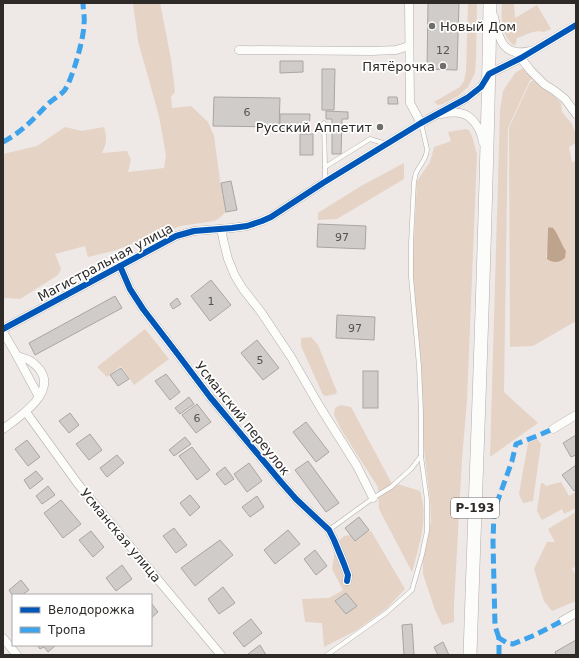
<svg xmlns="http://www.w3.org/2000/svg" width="579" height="658" viewBox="0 0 579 658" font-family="'DejaVu Sans',sans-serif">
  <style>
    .green { fill: #e5d3c5; fill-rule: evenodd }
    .water { fill: #bfa48d }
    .building { fill: #d0ccca; stroke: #a9a5a2 }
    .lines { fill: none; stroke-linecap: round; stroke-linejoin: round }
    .service-casing { stroke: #b2aeac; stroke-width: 5 }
    .minor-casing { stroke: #b2aeac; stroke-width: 9 }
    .trunk-casing { stroke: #b2aeac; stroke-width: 14 }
    .service { stroke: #fcfcfb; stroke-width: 4 }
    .minor { stroke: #fcfcfb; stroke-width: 8 }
    .trunk { stroke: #fcfcfb; stroke-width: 13 }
    .quiet { stroke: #3ea3eb; stroke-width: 5; stroke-dasharray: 10 5; stroke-linecap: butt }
    .cycleway-casing { stroke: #fff; stroke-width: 8 }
    .cycleway { stroke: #0057b8; stroke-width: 6 }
    .poi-dot { fill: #716d6a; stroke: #fff; stroke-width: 1.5 }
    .labels { text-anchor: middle; stroke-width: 3.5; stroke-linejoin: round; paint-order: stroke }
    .number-label { font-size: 11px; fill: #565250 }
    .shield { fill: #fff; stroke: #6c6a68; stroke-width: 1 }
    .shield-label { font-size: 12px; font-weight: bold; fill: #2d2a28 }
    .poi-label { font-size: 13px; fill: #2d2a28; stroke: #fff; text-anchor: end }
    .street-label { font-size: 13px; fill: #2d2a28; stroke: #fff }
  </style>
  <rect width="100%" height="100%" fill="#eee9e6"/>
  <g class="green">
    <path d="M133,3H160L171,59L175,92L171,97L172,108L191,106L208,122L214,136L220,181L226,212L218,219L214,221L181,226L113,251L88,257L85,246L55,254L61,269L58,275L20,299L7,298L3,299V154L37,146L65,127L82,131L104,127C107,139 107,142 102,153L127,151L131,160L128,172L164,168L166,155L159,116L138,41Z"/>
    <polygon points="468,3 477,3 476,58 475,72 473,77 468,87 458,96 443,104 438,105 434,102 460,87 464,81 466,71"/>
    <path d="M502,3H514L515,18L537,5L551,29L544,32C535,29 526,35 517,38L516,43L515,45H513C501,33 501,19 502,3Z"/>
    <polygon points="523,68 525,69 535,79 530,80 508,128 504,392 538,423 490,457 500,110 503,91 515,73"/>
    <path d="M534,80L549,91L561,103L562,112L572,124L576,135V143L569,147L572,162L576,161V321L533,346L510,347L509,128L530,82ZM550,227C559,229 560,245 566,251L565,258C558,264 553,260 546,257L548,247V228Z"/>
    <polygon points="466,129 469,130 472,136 477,154 467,400 462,459 454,605 454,622 442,625 435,610 423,574 423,559 431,521 430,499 426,468 424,448 412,277 417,181 430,162 434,147 451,141 448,132"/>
    <polygon points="404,163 404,179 337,219 318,220 318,213 361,186"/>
    <polygon points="145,329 169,359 134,385 121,366 107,377 97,367"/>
    <polygon points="311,337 318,345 337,392 336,394 326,396 323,395 301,346 301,338"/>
    <path d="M341,405L351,407L391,482L420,491C429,518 419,546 412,572L379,509L378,487L342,431L334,415L335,408Z"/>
    <polygon points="537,439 541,444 533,501 523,503 519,494 528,443"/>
    <polygon points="561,482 569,496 576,492 576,508 564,514 562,509 542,520 537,511 541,483 543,483 546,486"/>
    <polygon points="576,512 576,566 572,569 576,575 576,601 552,611 544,601 534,569 547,542 555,542 548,529"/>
    <polygon points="371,531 405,589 386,609 355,631 324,647 322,623 305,622 302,599 329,598 343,590 332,569 336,544 344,536"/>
  </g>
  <path class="water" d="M550,227C551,228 552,227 553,228C557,231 562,246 566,251L565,258C559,263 553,263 547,259L548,231V228Z"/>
  <g class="building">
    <polygon points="428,3 459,3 457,70 427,69"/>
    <polygon points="280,61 303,61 303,72 280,73"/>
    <polygon points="322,69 335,69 334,110 322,110"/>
    <polygon points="214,97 280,98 279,127 213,126"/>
    <polygon points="388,97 397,97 398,104 388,104"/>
    <polygon points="326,111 348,112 348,119 342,119 341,154 332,154 332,119 326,119"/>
    <polygon points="280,114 310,114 309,131 280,131"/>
    <rect x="300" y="134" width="13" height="21"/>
    <polygon points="231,181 237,210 226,212 221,183"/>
    <polygon points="318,224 366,226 365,249 317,247"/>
    <polygon points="211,280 231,305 210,321 191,296"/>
    <polygon points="115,296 122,308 35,355 29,343"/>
    <polygon points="177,298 181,304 173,309 170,304"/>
    <polygon points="337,315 375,317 374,340 336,338"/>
    <polygon points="257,340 279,368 263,380 241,353"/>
    <polygon points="121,368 129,379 118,386 110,375"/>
    <rect x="363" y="371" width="15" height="37"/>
    <polygon points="166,374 180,392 170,400 155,381"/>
    <polygon points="189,397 194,404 180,414 175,408"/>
    <polygon points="197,404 211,422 196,433 182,415"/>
    <polygon points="70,413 79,425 69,433 59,421"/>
    <polygon points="306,422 329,452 316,462 293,432"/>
    <polygon points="90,434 102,450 89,460 76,444"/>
    <polygon points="576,435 576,455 571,457 563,443"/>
    <polygon points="185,437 191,444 174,456 169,450"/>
    <polygon points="27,440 40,457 28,466 15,449"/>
    <polygon points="192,447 210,470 197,480 179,456"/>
    <polygon points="117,455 124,463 107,477 100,468"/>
    <polygon points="308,461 339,503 326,512 295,470"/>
    <polygon points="249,463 262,481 247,492 234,474"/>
    <polygon points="576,465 576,489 574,491 562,475"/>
    <polygon points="225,467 234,479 225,485 216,474"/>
    <polygon points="36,471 43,479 30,489 24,480"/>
    <polygon points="48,486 55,495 42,504 36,496"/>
    <polygon points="190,495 200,507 190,516 180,503"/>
    <polygon points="257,496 264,507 250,517 242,507"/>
    <polygon points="61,500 81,524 63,538 44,513"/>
    <polygon points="359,517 369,530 355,541 345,528"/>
    <polygon points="174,528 187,545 176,553 163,536"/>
    <polygon points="288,530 300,544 275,564 264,550"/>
    <polygon points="91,531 104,547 93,557 79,540"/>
    <polygon points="220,540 233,555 195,586 181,568"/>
    <polygon points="315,550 327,566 316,575 304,559"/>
    <polygon points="122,565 132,579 116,591 106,578"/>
    <polygon points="21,580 29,590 22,595 13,596 9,590"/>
    <polygon points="223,587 235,603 219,614 208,599"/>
    <polygon points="346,593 357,606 346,614 335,601"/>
    <polygon points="151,603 158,612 151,618"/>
    <polygon points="251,619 262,633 244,647 233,633"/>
    <polygon points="412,624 414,655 404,655 402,625"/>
    <polygon points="576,640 576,655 556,655 555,652"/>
    <polygon points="443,642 449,655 438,655 434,647"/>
    <polygon points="37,645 56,645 48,652 44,647 40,649"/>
    <polygon points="260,645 266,655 248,655 248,654"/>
  </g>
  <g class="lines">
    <g class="service-casing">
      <g id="service">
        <polyline points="324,123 325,167"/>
        <polyline points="325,182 325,167 370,139 386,144"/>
        <polyline points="329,530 373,498 391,487 411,469 421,456"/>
        <path d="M327,655L386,613L412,590L422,555L427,531V500L421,456V412L419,366L411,277V243L414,182C415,179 415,175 416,173C420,164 427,159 427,149L421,123"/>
      </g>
    </g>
    <g class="minor-casing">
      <g id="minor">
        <polyline points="409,3 410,103 421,123"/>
        <path d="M494,17C498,37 503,58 529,51"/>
        <polyline points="239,50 372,51 396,50 409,46"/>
        <polyline points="521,58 530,70 544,84 555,91 565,99 576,114"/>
        <path d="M441,114C447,113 454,112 460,113C473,115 481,130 483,142"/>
        <polyline points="221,229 224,243 228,259 235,276 243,289 261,312 291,357 320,407 357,466 373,498"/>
        <polyline points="120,266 130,289 143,309 176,352 210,397 281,482 296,499 329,530 334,540 344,564 348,575 347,581"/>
        <polyline points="3,329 176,236 194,231 232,228 247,226 262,221 271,217 323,183 421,123 467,98 481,87 489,74 521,58 576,25"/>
        <path d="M3,332L17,356C28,359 33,361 40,370C57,393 18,418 3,429"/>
        <polyline points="17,356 39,397"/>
        <polyline points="26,412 78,484 221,655"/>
        <polyline points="553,429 576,415"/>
        <polyline points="562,621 576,613"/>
        <polyline points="3,638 17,655"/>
      </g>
    </g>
    <g class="trunk-casing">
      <path id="trunk" d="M470,655C477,438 487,220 490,3"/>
    </g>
    <use href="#service" class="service"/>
    <use href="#minor" class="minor"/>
    <use href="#trunk" class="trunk"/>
    <g class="quiet">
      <path d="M3,142C20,133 32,121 45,107C50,101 58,97 64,91C72,81 84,38 84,24C85,17 83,10 83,3"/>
      <polyline points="499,638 495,626 493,542 494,511 512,461 516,444 537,436 553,429"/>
      <polyline points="499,655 499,638 507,643 513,644 535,635 562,621"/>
    </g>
    <g class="cycleway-casing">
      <g id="cycleway">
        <polyline points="120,266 130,289 143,309 176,352 210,397 281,482 296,499 329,530 334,540 344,564 348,575 347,581"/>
        <polyline points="3,329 176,236 194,231 232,228 247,226 262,221 271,217 323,183 421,123 467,98 481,87 489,74 521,58 576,25"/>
      </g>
    </g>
    <use href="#cycleway" class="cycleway"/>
  </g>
  <g class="poi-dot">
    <circle cx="432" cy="26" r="4"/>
    <circle cx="443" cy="66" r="4"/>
    <circle cx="380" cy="127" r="4"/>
  </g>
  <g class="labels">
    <g class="number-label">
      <text x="443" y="54">12</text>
      <text x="247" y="116">6</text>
      <text x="342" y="241">97</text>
      <text x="211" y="305">1</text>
      <text x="355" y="332">97</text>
      <text x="260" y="364">5</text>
      <text x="197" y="422">6</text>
    </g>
    <rect class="shield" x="451" y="498" width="48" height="20" rx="3"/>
    <g class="shield-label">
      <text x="475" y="512">Р-193</text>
    </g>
    <g class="poi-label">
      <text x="440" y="31" text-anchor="start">Новый Дом</text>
      <text x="435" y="71">Пятёрочка</text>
      <text x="372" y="132">Русский Аппетит</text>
    </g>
    <g class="street-label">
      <text transform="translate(105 262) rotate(-28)" y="5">Магистральная улица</text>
      <text transform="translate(243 418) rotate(51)" y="5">Усманский переулок</text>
      <text transform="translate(121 535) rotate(50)" y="5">Усманская улица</text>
    </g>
  </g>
  <rect width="579" height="658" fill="none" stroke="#2d2a28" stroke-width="8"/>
  <rect x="12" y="594" width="140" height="52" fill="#ffffff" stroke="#abaaa9"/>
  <rect x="20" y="607" width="20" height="6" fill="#0057b8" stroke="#abaaa9"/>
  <text x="48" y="614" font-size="12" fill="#2d2a28">Велодорожка</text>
  <rect x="20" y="627" width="20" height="6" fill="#3ea3eb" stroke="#abaaa9"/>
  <text x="48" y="634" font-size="12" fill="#2d2a28">Тропа</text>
</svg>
